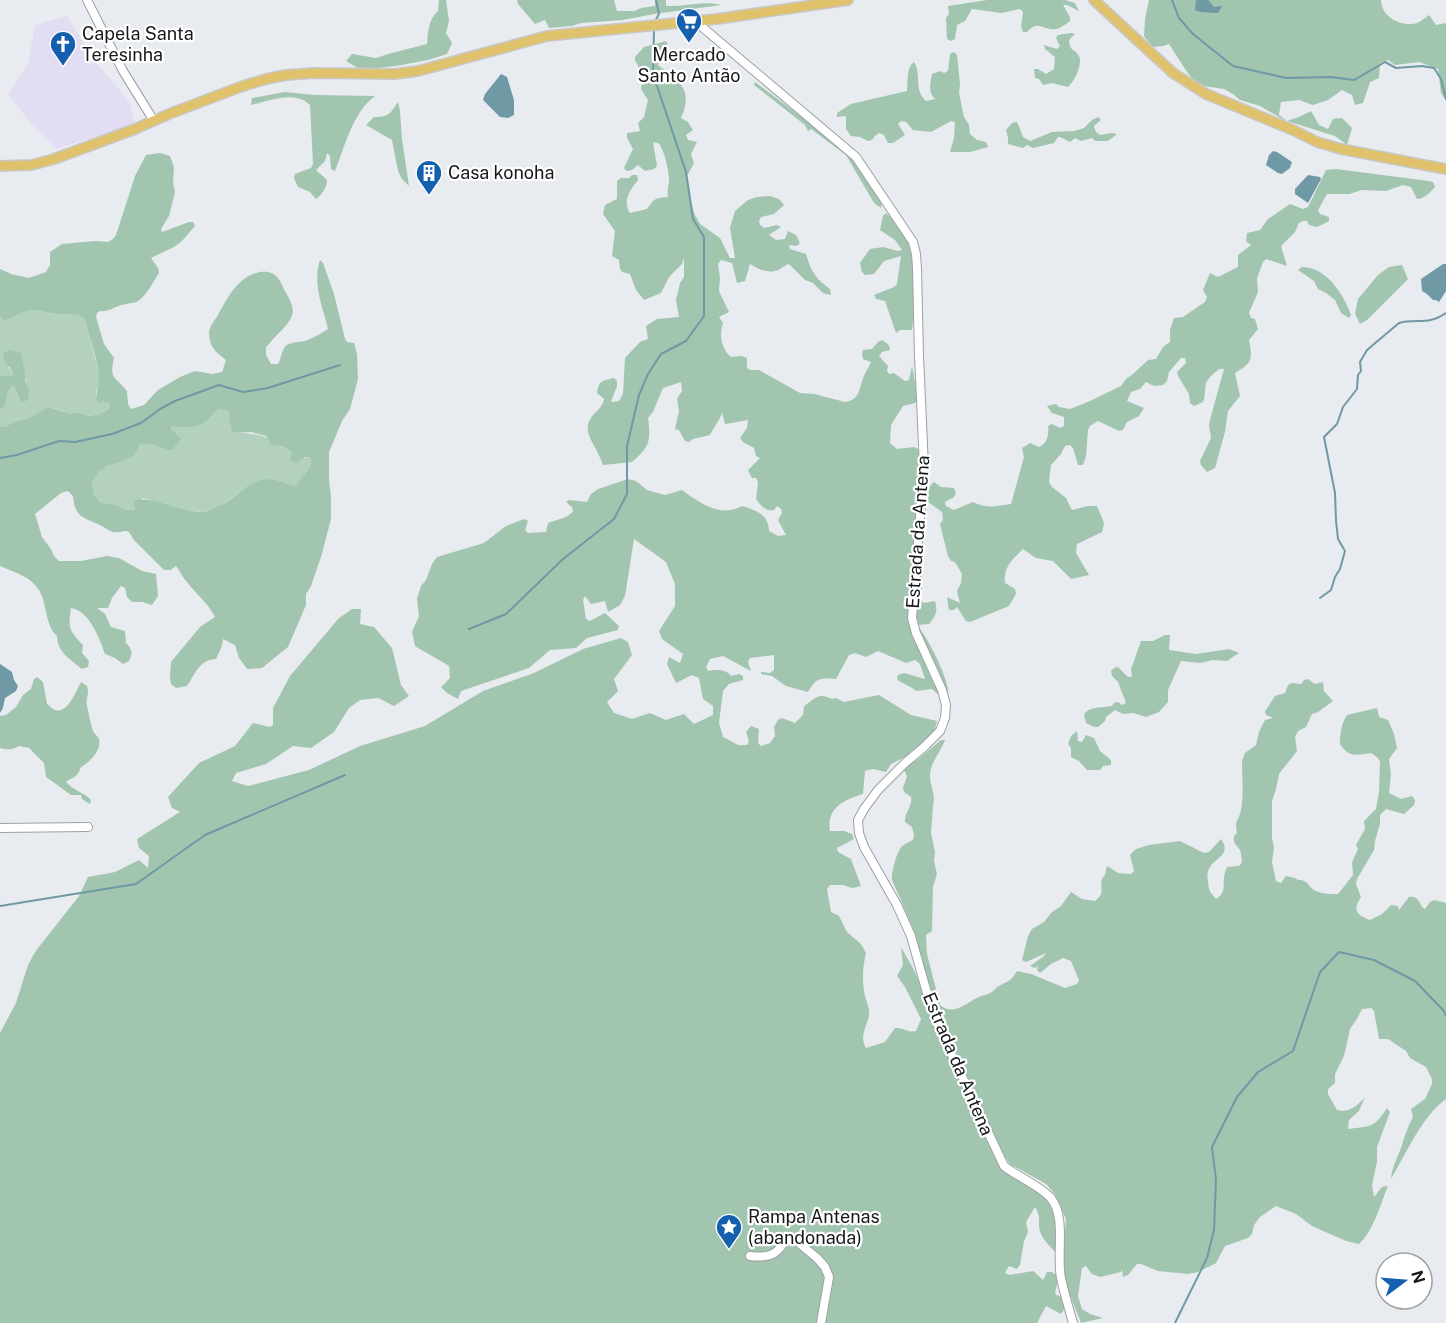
<svg xmlns="http://www.w3.org/2000/svg" width="1446" height="1323" viewBox="0 0 1446 1323" font-family="'Public Sans',sans-serif">
  <style>
    .education { fill: #e2ddf3 }
    .green { fill: #b3d1be }
    .forest { fill: #a2c5af; fill-rule: evenodd }
    .water { fill: #6f99a4 }
    .lines { fill: none; stroke-linecap: round; stroke-linejoin: round }
    .stream { stroke: #6f99a4; stroke-width: 2 }
    .minor-casing { stroke: #9da0a4; stroke-width: 10 }
    .major-casing { stroke: #c7c8c8; stroke-width: 12 }
    .minor { stroke: #fff; stroke-width: 8 }
    .major { stroke: #e0c26d; stroke-width: 9 }
    .labels { text-anchor: middle; stroke-width: 4.5; stroke-linejoin: round; paint-order: stroke }
    .poi-label { font-size: 18px; fill: #17181a; stroke: #fff; text-anchor: start }
    .street-label { font-size: 18px; fill: #17181a; stroke: #fff }
  </style>
  <rect width="100%" height="100%" fill="#e8ebef"/>
  <polygon class="education" points="67,16 94,60 129,101 135,124 56,149 34,127 8,94 28,64 35,25"/>
  <g class="green">
    <path d="M34,310L57,314L79,315L85,320L99,374V385L96,392L98,403L108,402L110,405L109,409L100,414L89,416L76,412L70,414L53,408H46L31,417L17,421L4,427L0,426V409L5,407L8,389L13,385L16,387L19,400L29,390C24,378 23,365 20,353L8,367L13,372L12,376H0V316L4,321L26,311Z"/>
    <path d="M218,409L228,411L231,430L233,433C261,432 269,438 292,453L291,461L308,457C309,458 311,459 311,461C312,467 299,482 295,487L271,479L253,483L223,504L216,507L210,511L203,512L181,510L143,498L135,506V509C126,512 123,507 116,505C111,503 105,504 100,504L94,495L92,480C96,475 100,470 106,467C121,458 131,462 141,444L152,442L164,449L179,436L171,429V425L206,422L212,413Z"/>
  </g>
  <g class="forest">
    <path d="M439,0H446L449,21L446,33L452,43L447,54L428,60L396,66L361,70L346,61L352,54L376,58L388,54L427,44C428,32 428,20 438,11Z"/>
    <path d="M517,0H614L617,11H634L641,8L655,6V0H666V6C685,7 703,0 721,5L654,14L623,20L581,23L572,26L549,28L545,20L535,24L518,4Z"/>
    <path d="M987,0H1065L1075,3L1079,11L1067,5H1063L1070,17V21C1066,24 1061,28 1056,29C1042,31 1039,19 1027,32H1023L1021,26L1023,12L1020,9L1001,13L972,9L965,21L957,25L955,39L951,41L947,39L946,18L949,14L948,6Z"/>
    <path d="M1149,0H1381C1381,15 1397,25 1412,24C1418,24 1424,19 1429,15L1436,25L1446,23V101L1441,93L1438,69L1419,62L1395,65L1388,60L1380,63L1379,78L1370,82L1363,103L1355,105L1352,95L1342,90L1328,100L1313,105L1299,100L1281,102L1279,115L1287,121L1299,117L1311,111L1319,125L1328,129L1333,119L1342,118L1352,128L1347,145L1335,136L1284,120L1260,106L1240,100L1233,94L1224,89L1197,85L1185,69L1169,44L1163,46L1152,47L1144,36L1145,19Z"/>
    <path d="M1071,33L1075,34L1069,40C1070,53 1075,48 1079,56C1083,64 1074,82 1068,87L1052,83L1043,85L1039,79L1035,78L1034,69H1038L1046,74L1054,69L1055,57L1045,49L1044,45L1057,49L1060,46L1056,38L1058,35Z"/>
    <path d="M666,41L668,45L658,65C679,81 694,89 681,118L688,122L693,130L686,135L688,140L697,142L691,154L694,163L687,176V185L694,213L700,224L720,238L730,258H735L730,228L735,211L748,200L757,197L770,196L779,199L784,205L774,214L761,217L759,221L760,225L764,228L777,225L781,227L769,235L776,240L785,239L788,231L796,235L800,243L797,246L789,245L790,249L806,254C811,271 815,278 830,289L831,295L823,293L813,283L805,280L789,264C784,265 781,270 775,271C766,273 758,269 750,264L745,281L737,283L732,263L721,260L718,264L720,278L719,291L729,312L719,317L723,323C719,336 721,348 731,357L741,356L747,358V368L750,370H759L800,393L814,394L845,402C861,400 859,387 864,376C866,371 869,367 871,362L863,359L862,354L863,350L872,349L878,342L882,340L889,345L890,350L882,352L879,356L888,366L887,371L889,374L894,373L905,381L909,380L912,366L918,399L915,403L903,406L891,425L890,443L897,449L914,447L918,449L921,473L922,590L920,600L924,603L935,601C938,611 936,616 929,624L917,625C928,638 945,672 948,689C948,695 948,702 948,708H944L939,695L932,689L916,691C910,685 903,685 897,679L898,675L904,673L925,679L920,664L915,660L906,663L878,651L866,657L855,653L849,655L836,679C820,678 816,678 808,692L786,686L772,676L761,674V672L770,673L774,670V655L750,658L748,662L751,671L723,656L710,659L706,667L708,671C716,670 725,668 731,676L739,674L743,676V680L729,684L723,691L719,723L723,737L738,745H747L749,741L746,732L751,726L759,729L758,743L761,746L770,743L775,736L774,727L778,720L782,718L795,723L803,715L804,706C816,698 818,692 832,699L836,698L844,702L879,695L911,715L937,721L933,737L915,752L891,764L886,772L873,769L865,771L863,794C844,800 826,808 830,831H844L852,834L854,839L837,848L838,852L851,859L861,886L852,888L843,885H830L827,889L831,912L839,916L847,932L861,944L866,953C863,965 862,978 864,991C865,999 870,1007 869,1015C867,1027 859,1036 866,1048L885,1042L895,1028C903,1027 908,1033 916,1031L921,1019L905,987L897,976L903,965L901,947L914,970L985,1132L1004,1166L1045,1190L1055,1207L1059,1224L1055,1252C1050,1246 1042,1239 1040,1231C1037,1221 1042,1218 1035,1207L1026,1222L1028,1232L1024,1241L1020,1265L1017,1269L1009,1266L1005,1273L1010,1275L1033,1271L1043,1280L1047,1272H1052L1056,1275L1058,1279L1055,1294L1063,1298L1066,1306L1061,1314L1046,1306L1037,1323H0V1033L16,1003L28,965L35,952L79,896L88,877L115,872L139,860L148,868L149,856L139,848L137,839L180,812L172,808L168,797L199,763L235,746L253,723L270,727L273,725V708L290,676L339,618L352,609H361L360,624L374,627L392,648L401,685L409,696L394,706L378,698L360,700L349,708L334,732L311,748L293,746L266,764L236,773L232,781L248,786L309,770L360,746L425,726L483,691L534,673L583,649L621,638L628,642L632,655L614,679L618,691L607,702L614,713L632,719L650,713L666,720L684,714L694,724L713,715V706L703,699L699,678L692,675L676,683L667,664L669,657L680,663L683,654L662,639L659,631L675,606V584L666,562L634,539L625,596L620,605L608,612L605,601L591,604L585,596L583,600L586,619L590,621L605,613L619,626L618,630L587,638L576,648L550,650L529,668L461,691L458,699L447,693L441,687L450,678L449,666L415,646L412,632L419,616L417,599L421,586L426,580L432,564L437,557L484,543L506,526L524,519L528,521L525,530L528,533L546,532L548,523L566,517L573,512L572,507L566,502L569,500L587,502L591,494L598,489L628,479L636,481L647,490L665,495L682,490C700,503 720,518 742,506C756,510 769,515 769,531L778,536L786,535L778,520L782,513L781,509L777,506L774,510C766,512 761,506 756,499L758,482L756,478H752L748,470L760,458L756,456L754,448L743,442L740,438L747,428L748,420L725,424L722,412C720,421 714,426 710,435L693,439L689,442L685,441L679,430L675,429L679,411L677,399L682,391L681,382L663,388L653,412L648,418C651,441 650,446 632,462L603,465C601,460 599,455 597,451C590,438 582,428 593,415C598,410 603,406 604,399L597,393C599,380 602,381 614,378L617,381V386L611,402L619,401L623,394L625,358L640,342L648,339L646,326L657,319L679,317L676,300L680,283L684,277V258L682,264L669,277L661,293L644,300L636,290L630,274L622,272L620,269L619,260L612,256L615,231L603,214L605,205L617,199V181L621,178H629L632,175H637L638,180C630,190 622,201 630,213L647,209C655,198 655,198 668,197C667,191 668,188 669,182C670,175 664,147 658,143C657,143 655,143 653,142L657,166L654,169L645,171L638,165L632,170L627,171L624,168L633,149L627,138V133L640,131L638,123L644,117L648,100L641,89L643,80L638,74V65L635,61V57L644,47Z"/>
    <path d="M954,52L957,55L960,84L959,93L964,117L969,125L970,134L977,140L986,142L988,147L970,152H950L954,138L955,122L951,121L931,132L913,130L906,122L901,121L898,124L905,135L893,143H888L884,135L879,133L875,136L872,140L868,141L860,137L851,136L846,129V116L837,117V113L851,104L907,91C908,82 906,68 914,62C922,74 913,89 926,101L935,99C928,93 930,83 932,74L940,71L944,73L948,71L950,54Z"/>
    <polygon points="755,82 850,154 882,201 881,208 874,203 846,155 811,129 808,131 805,125 754,85"/>
    <path d="M285,92L315,95L375,96C353,112 345,146 335,171L331,169L330,156L327,153L325,161L316,170L327,180C327,187 322,195 316,199L310,192L298,187L294,178L295,174L311,168L313,164L310,105C295,90 270,101 251,105L252,98Z"/>
    <path d="M398,102L400,111L402,139L409,186L402,179L398,171L392,140L366,125L374,117C389,117 390,114 398,102Z"/>
    <polygon points="1098,117 1101,120 1095,125 1094,127 1096,132 1100,135 1112,133 1117,134 1108,141 1095,141 1092,138 1081,141 1075,138 1070,142 1060,137 1058,137 1054,143 1033,148 1027,145 1023,148 1008,144 1008,138 1006,130 1012,123 1017,122 1018,124 1023,137 1030,141 1052,132 1074,131 1084,128 1092,120"/>
    <path d="M160,153L170,156L174,167L173,183L175,192L169,216L161,229L162,232L189,222H193L195,226L182,241L174,247L151,258L158,268L159,273C153,282 147,295 138,301C133,304 125,303 119,306C113,308 107,312 100,311L97,313L96,317L104,344L114,358C109,380 115,376 127,391L128,404L131,409L144,405L158,390L180,377L195,371L212,374L222,372L226,360C216,352 210,348 209,334C209,325 216,320 219,313C229,295 239,276 260,272C267,271 273,272 277,277C281,281 283,288 286,293C296,310 295,316 282,330C276,335 271,342 266,347V355L271,364H278C281,359 281,355 283,350C287,341 297,343 305,341C313,338 321,334 328,329C323,307 312,284 320,260L323,263L334,294L345,339L347,342L354,343L357,354L358,379L350,409L342,421L329,452V480L331,496V519L321,557L311,586L306,594V605L288,647L262,668L247,669L239,658L235,645L223,639L222,646L216,659C200,659 195,674 187,686L176,688L171,684L170,677L171,662L200,627L215,617C208,603 196,594 187,582C182,577 180,571 176,566L171,570H164L133,539C127,525 124,534 113,532C109,531 104,527 100,525C82,517 75,517 73,496L68,491L61,493L35,514L42,537L51,549L54,556L59,561H81L107,556L119,558L142,571L156,574L158,596L152,605L142,602H132L127,597L125,588L121,586L112,598L108,608H97L105,614L111,627L125,631L126,643C132,649 133,653 129,661L123,664L115,658L105,654C100,639 89,610 71,608C68,628 69,631 83,645L82,653L89,661L88,667L82,669C71,660 57,652 57,636C43,624 49,598 34,584C26,575 11,571 0,566V426L4,427L17,421L31,417L46,408H52L70,414L76,412L89,416L100,414L109,409L110,405L108,402L98,403C94,395 99,389 99,380C99,363 89,338 85,320L79,315L57,314L34,310L26,311L4,321L0,316V269L11,274L29,278L46,272L50,265V252L62,244L95,241L108,242L113,239L116,235L135,176L146,155ZM218,409L228,411L231,430L233,433L251,432L266,436L272,445L282,446L292,453L290,461L297,463L305,457H308C309,458 311,459 311,461C312,467 299,481 295,486C287,484 278,480 269,479C251,479 239,495 225,503C222,505 219,505 216,507C211,509 209,512 204,512C181,513 154,496 136,500L133,502L135,506V509C126,512 123,507 116,505C111,503 105,504 100,503L94,495L92,481L99,472L107,466L123,461L134,455L141,444C158,442 157,449 172,450L181,439L179,436L171,429V426C181,428 199,428 207,421C211,417 214,412 218,409Z"/>
    <path d="M1336,169L1429,181L1433,182L1435,187C1430,192 1425,199 1417,199L1411,187L1403,185L1386,191L1362,190L1349,194H1327L1318,210L1320,214L1329,217V221L1317,227L1309,225L1307,221H1303L1299,223L1295,232L1281,246L1287,266L1266,259L1263,262L1257,278L1258,292L1249,313L1251,318L1255,319L1258,329L1249,340C1253,360 1252,363 1235,373L1240,396L1228,411L1225,432L1215,468L1207,472L1201,465L1200,461L1211,438L1209,425L1211,416L1224,369H1219C1216,372 1210,376 1207,381C1204,387 1206,395 1203,402L1194,406L1190,403L1189,394L1178,376L1177,372L1186,363L1185,358H1181L1169,372L1167,381L1163,385L1154,386L1146,382L1140,389L1131,392L1127,401L1144,408L1139,416L1127,422L1123,430L1119,431L1098,421L1090,426L1088,430L1086,456L1083,465H1078L1073,448L1070,445L1065,446L1061,454L1051,465L1049,482L1052,487L1066,498L1072,510L1088,506H1097L1104,523L1102,532L1077,544L1076,553L1089,575L1071,579L1053,561L1036,558L1023,549C1012,560 1003,567 1005,583L1015,589L1016,594L1009,606L970,622L966,621L957,607L954,610H949L947,597L960,603L957,591L961,583L962,574L955,562L951,561L948,556L940,524L943,520L942,512L928,502C928,494 927,487 934,482L941,487L954,488L956,493L954,497L945,502L946,506L954,510L973,502C986,509 997,506 1011,504L1024,457L1022,448L1030,443L1039,447C1048,443 1049,434 1048,426L1052,424L1060,428L1064,426V417L1052,413L1047,406L1056,404L1059,407L1070,409L1090,401L1121,386L1126,379L1133,374L1148,360L1156,359L1163,347L1170,342V330L1174,318L1183,317L1205,302L1207,297L1203,290L1210,273L1218,277L1238,267V255L1251,245L1246,241L1247,233L1260,230L1268,219L1290,204L1303,209L1308,207L1326,170Z"/>
    <path d="M886,213C891,218 899,223 902,229C917,254 916,302 912,330H900L896,333L885,301L876,299L874,295L894,287L897,284L901,256L884,261L874,274L865,275L862,272L860,263L870,249L883,247L898,251L902,250L895,240L880,230L883,216Z"/>
    <polygon points="1402,265 1408,279 1367,320 1360,324 1355,314 1358,299 1378,275 1389,267"/>
    <path d="M1302,267C1306,267 1312,268 1316,270C1333,278 1345,298 1351,315L1349,318L1341,313L1335,300L1326,293L1318,289L1314,281L1298,270Z"/>
    <path d="M10,350L21,353L25,373V380L29,390L28,400L21,402C17,397 18,389 13,385L8,390L5,407L0,409V376H12L13,372L4,360L3,353Z"/>
    <path d="M1165,635H1170L1169,650L1196,654L1229,649L1239,653L1227,661L1213,660L1200,663L1181,661L1168,690V702L1159,712L1146,717L1133,713L1123,714L1115,710L1106,717L1105,721L1098,727H1094L1086,723L1084,715C1088,706 1103,708 1112,706L1114,703L1118,702L1122,705L1126,703L1118,682L1112,676L1111,671L1114,668L1118,667L1128,677H1132L1131,669L1141,641H1153Z"/>
    <path d="M37,677L43,682L47,704C50,706 52,709 55,710C68,714 76,691 81,682L87,686C90,695 85,698 87,706C89,714 90,723 93,731C94,734 98,736 99,739C102,751 88,763 80,768C80,775 72,778 66,782C73,790 84,793 91,800L90,804L82,799L81,795H71L49,779L46,777L44,763L29,748L19,746C13,750 6,750 0,748V716L6,715L16,707L23,695L31,689L34,679Z"/>
    <path d="M1308,679L1315,684L1323,682L1324,691L1333,701L1318,712L1312,714L1306,727L1298,731L1295,737L1297,751L1279,774L1276,789L1272,801V838L1274,848L1272,862L1276,881L1281,883L1286,876L1295,878L1298,880C1310,880 1307,887 1316,891C1322,894 1331,894 1338,894L1353,875L1352,862L1358,849L1356,845L1365,829L1364,821L1376,809L1379,792L1380,762L1378,758L1371,753C1356,755 1349,758 1340,744C1340,735 1341,723 1347,715L1377,708L1379,717L1388,720L1394,734L1397,748L1389,759L1391,774L1389,793L1401,799L1412,796L1415,800L1414,805L1404,814L1386,809L1380,815V824L1375,841L1374,850L1357,879L1356,884L1361,897C1353,909 1355,915 1370,920L1382,914L1391,905L1398,906L1399,910L1409,897C1417,896 1419,901 1422,907L1425,909L1430,902L1434,900L1446,903V1099C1422,1116 1406,1154 1391,1179C1392,1167 1398,1157 1402,1145C1405,1134 1408,1127 1413,1117L1411,1109L1425,1099L1432,1084V1079L1426,1067L1410,1058L1406,1051L1388,1039H1379L1374,1011L1371,1008L1362,1009L1357,1019L1350,1029L1344,1056L1335,1074V1083L1328,1089V1094L1337,1110C1350,1113 1357,1106 1365,1097L1359,1111L1349,1120L1348,1129C1371,1126 1374,1128 1387,1108L1390,1112L1377,1147V1162L1372,1185L1374,1197L1382,1187L1388,1186C1380,1205 1374,1230 1359,1244L1346,1241L1312,1226L1296,1214L1276,1206L1260,1217L1254,1225L1252,1234L1248,1238L1225,1246L1216,1263L1198,1272L1188,1274L1158,1271L1141,1264H1137L1128,1275L1123,1277L1122,1269L1121,1272L1100,1277L1092,1274L1086,1266L1082,1268L1078,1296L1082,1309L1090,1314L1103,1318L1081,1323L1067,1287L1062,1267L1066,1219L1054,1193L1046,1184L1010,1164L1000,1150L942,1021L914,940L912,926L892,880C891,873 896,855 900,849C903,844 909,842 913,840L914,835L912,827L905,822C904,813 913,806 911,797L904,792L903,788L907,776L903,768L917,760L941,740H945C941,752 930,762 930,776C930,786 936,795 933,805L931,833L935,852L934,861L937,874L933,887L932,931L926,935L927,954L940,1005C954,1017 967,1002 979,997C983,995 988,995 992,992C995,990 996,987 999,986C1010,980 1010,982 1017,971L1031,974L1065,988L1077,984L1079,980L1071,961L1063,958L1051,964L1040,973L1037,970L1038,966L1035,968L1030,966L1044,956L1046,953L1026,962L1022,960L1028,936L1032,929L1044,922L1052,912L1061,906L1071,892L1082,899L1095,901C1097,899 1100,897 1101,894C1103,887 1098,881 1105,875L1107,866L1118,873L1131,874L1134,871L1130,855L1136,849L1149,845L1180,841L1204,853L1209,852L1221,839C1232,855 1216,857 1210,867C1207,872 1207,876 1208,881C1209,891 1209,891 1216,899C1226,893 1223,886 1224,877C1224,874 1226,870 1227,867L1239,866L1242,862C1242,859 1241,853 1240,850C1236,844 1233,844 1234,836L1237,833C1234,819 1239,821 1241,810C1244,794 1242,777 1242,761L1245,753L1256,745L1259,732L1265,720L1273,718L1266,715L1265,711L1268,707L1275,696L1285,693L1288,685L1292,683L1301,684L1304,680Z"/>
    <polygon points="1077,731 1078,741 1082,742 1086,735 1094,738 1100,751 1111,760 1111,765 1103,766 1100,770 1087,770 1079,761 1071,757 1071,748 1068,744 1071,736"/>
  </g>
  <g class="water">
    <path d="M1196,0H1208L1214,7L1222,6L1218,13C1213,13 1200,13 1195,10Z"/>
    <polygon points="501,74 507,77 514,100 514,115 508,118 500,117 483,100 485,94"/>
    <polygon points="1273,151 1277,152 1292,162 1290,168 1282,174 1278,173 1266,165 1269,155"/>
    <polygon points="1308,175 1320,177 1321,179 1308,203 1295,194 1295,189"/>
    <polygon points="1443,264 1446,264 1446,291 1439,302 1436,300 1433,300 1427,294 1422,291 1421,279"/>
    <polygon points="0,664 12,672 14,680 18,686 16,691 5,698 3,708 0,713"/>
  </g>
  <g class="lines">
    <g class="stream">
      <polyline points="1172,0 1179,18 1193,34 1233,66 1286,78 1331,77 1354,80 1385,62 1396,68 1422,66 1434,68 1441,79 1446,99"/>
      <polyline points="654,23 659,14 656,0"/>
      <polyline points="0,458 17,455 59,441 75,442 112,434 141,423 160,409 175,401 219,385 243,392 268,388 340,365"/>
      <path d="M1320,598L1331,590L1335,577L1340,569L1345,551L1338,539L1336,521L1335,493L1324,437L1337,424L1343,407L1357,389L1358,375L1361,371L1360,362L1367,350L1399,323C1418,318 1427,326 1446,313"/>
      <polyline points="469,629 506,614 563,559 614,519 627,494 627,446 639,395 648,374 661,354 686,341 704,316 704,237 693,219 686,172 653,74 654,29"/>
      <polyline points="0,906 136,884 205,835 345,775"/>
      <polyline points="1175,1323 1207,1258 1214,1230 1216,1180 1212,1147 1237,1097 1258,1072 1293,1051 1320,972 1339,952 1374,960 1415,981 1444,1011 1446,1016"/>
    </g>
    <g class="minor-casing">
      <g id="minor">
        <polyline points="87,0 123,71 154,121"/>
        <path d="M695,21L856,157L913,242L916,254L917,268L919,356L924,467L912,618L916,633L942,690L946,705L945,718L940,731L924,747L905,763L878,790L864,809L858,820L859,833L864,847L897,905L911,936L925,986L936,1021L1004,1166C1018,1177 1037,1184 1050,1197C1067,1216 1056,1254 1061,1278C1064,1293 1069,1308 1073,1323"/>
        <polyline points="0,828 88,827"/>
        <path d="M750,1256C766,1258 778,1256 785,1240L789,1238L795,1240L817,1258L825,1267L829,1277L821,1323"/>
      </g>
    </g>
    <g class="major-casing">
      <g id="major">
        <polyline points="1094,0 1173,73 1206,94 1293,130 1317,142 1341,149 1446,169"/>
        <polyline points="0,166 31,165 54,159 135,129 169,114 240,87 266,79 286,75 314,73 395,74 418,71 547,36 717,19 848,0"/>
      </g>
    </g>
    <use href="#minor" class="minor"/>
    <use href="#major" class="major"/>
  </g>
  <defs>
    <g id="supermarket-pin" transform="scale(1.35)"><path d="M0 17L-7.5 6A9.5 9.5 0 1 1 7.5 6Z" fill="#1460af" stroke="#fff"/><path d="M-6-5.5h2.5l.6 2H6L4.5 2H-2.5L-4.4-4H-6ZM-1.5 3.2a1.3 1.3 0 1 0 .1 0ZM3 3.2a1.3 1.3 0 1 0 .1 0Z" fill="#fff"/></g>
    <g id="church-pin" transform="scale(1.35)"><path d="M0 17L-7.5 6A9.5 9.5 0 1 1 7.5 6Z" fill="#1460af" stroke="#fff"/><path d="M-1.2-6h2.4v3.5h3.3v2.4h-3.3V6h-2.4V-.1h-3.3v-2.4h3.3Z" fill="#fff"/></g>
    <g id="building-pin" transform="scale(1.35)"><path d="M0 17L-7.5 6A9.5 9.5 0 1 1 7.5 6Z" fill="#1460af" stroke="#fff"/><path d="M-4-6H4V6H1V3H-1V6H-4ZM-2.5-4.3h1.7v1.8h-1.7ZM.8-4.3h1.7v1.8H.8ZM-2.5-1h1.7V.8h-1.7ZM.8-1h1.7V.8H.8Z" fill="#fff"/></g>
    <g id="sight-pin" transform="scale(1.35)"><path d="M0 17L-7.5 6A9.5 9.5 0 1 1 7.5 6Z" fill="#1460af" stroke="#fff"/><path d="M0-6L1.8-2.2L6-1.7L2.9 1.2L3.7 5.4L0 3.3L-3.7 5.4L-2.9 1.2L-6-1.7L-1.8-2.2Z" fill="#fff"/></g>
  </defs>
  <g fill-rule="evenodd">
    <use href="#supermarket-pin" x="689" y="21"/>
    <use href="#church-pin" x="63" y="44"/>
    <use href="#building-pin" x="429" y="173"/>
    <use href="#sight-pin" x="729" y="1227"/>
  </g>
  <g class="labels">
    <g class="poi-label">
      <text x="82" y="40">Capela Santa<tspan x="82" dy="21">Teresinha</tspan></text>
      <text x="689" y="61" text-anchor="middle">Mercado<tspan x="689" dy="21">Santo Antão</tspan></text>
      <text x="448" y="179">Casa konoha</text>
      <text x="748" y="1223">Rampa Antenas<tspan x="748" dy="21">(abandonada)</tspan></text>
    </g>
    <g class="street-label">
      <text transform="translate(918 532) rotate(-86)" y="6">Estrada da Antena</text>
      <text transform="translate(958 1064) rotate(67)" y="6">Estrada da Antena</text>
    </g>
  </g>
  <g transform="translate(1404 1281) rotate(74)"><circle r="28" fill="#ffffff" stroke="#a2a3a3" stroke-width="1.5"/>
  <path d="M0-4.5L10 22L0 15L-10 22Z" fill="#1460af"/>
  <text y="-9" font-size="16" font-weight="bold" text-anchor="middle" fill="#17181a">N</text>
  </g>
</svg>
